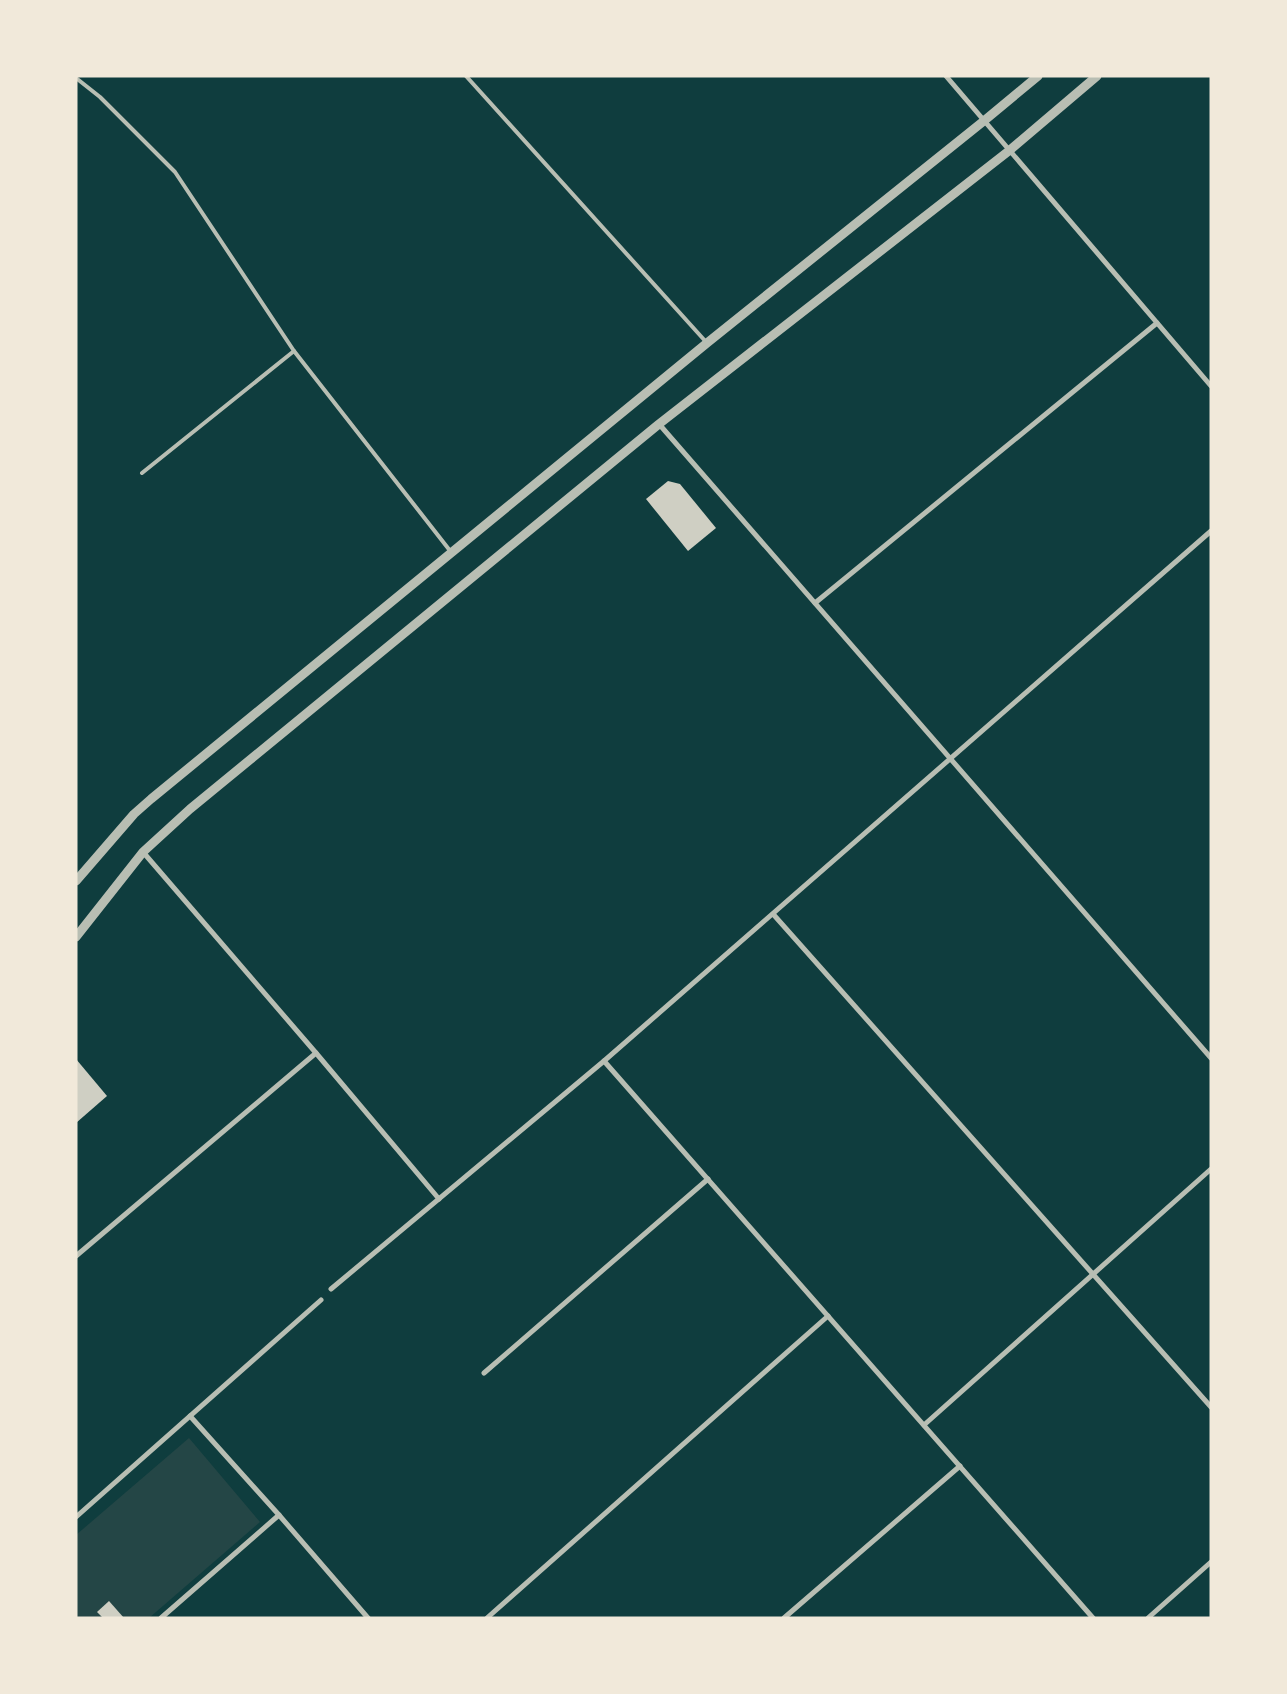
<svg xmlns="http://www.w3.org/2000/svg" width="1287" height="1694" viewBox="0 0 1287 1694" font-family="Jost,sans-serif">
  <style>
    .green { fill: #244646 }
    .building { fill: #cfcfc3 }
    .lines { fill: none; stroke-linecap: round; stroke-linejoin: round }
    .service { stroke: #b8beb3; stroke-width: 4 }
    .minor { stroke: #b8beb3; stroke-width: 5 }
    .tertiary { stroke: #b8beb3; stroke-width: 9 }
  </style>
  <rect width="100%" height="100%" fill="#0f3d3e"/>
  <polygon class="green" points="189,1438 260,1522 149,1618 76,1618 76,1535"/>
  <g class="building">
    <polygon points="668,481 680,484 716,528 688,551 646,499"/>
    <polygon points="76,1059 107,1096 76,1123"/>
    <polygon points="109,1601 124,1618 103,1618 97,1612"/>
  </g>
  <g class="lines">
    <g class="service">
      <polyline points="466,76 707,343"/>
      <polyline points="76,78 100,97 175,172 294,351 451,552"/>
      <polyline points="142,473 294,351"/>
    </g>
    <g class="minor">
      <polyline points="946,76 1211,386"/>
      <polyline points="659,424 1211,1058"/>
      <polyline points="815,603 1157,323"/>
      <polyline points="143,852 316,1053 439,1199"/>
      <polyline points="773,914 1211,1407"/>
      <polyline points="604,1061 1093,1618"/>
      <polyline points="76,1256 316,1053"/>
      <polyline points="331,1289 604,1061 1211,531"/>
      <polyline points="484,1373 708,1179"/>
      <polyline points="190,1416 279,1515 368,1618"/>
      <polyline points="924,1425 1211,1169"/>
      <polyline points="76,1517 321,1300"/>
      <polyline points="161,1618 279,1515"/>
      <polyline points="487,1618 828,1316"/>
      <polyline points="784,1618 960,1466"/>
      <polyline points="1148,1618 1211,1562"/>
    </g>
    <g class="tertiary">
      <polyline points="76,881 134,814 151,799 707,343 985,120 1038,76"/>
      <polyline points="76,937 143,852 190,809 659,424 1010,150 1097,76"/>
    </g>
  </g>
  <rect width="1287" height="1694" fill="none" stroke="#f1e9da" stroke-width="155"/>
</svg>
